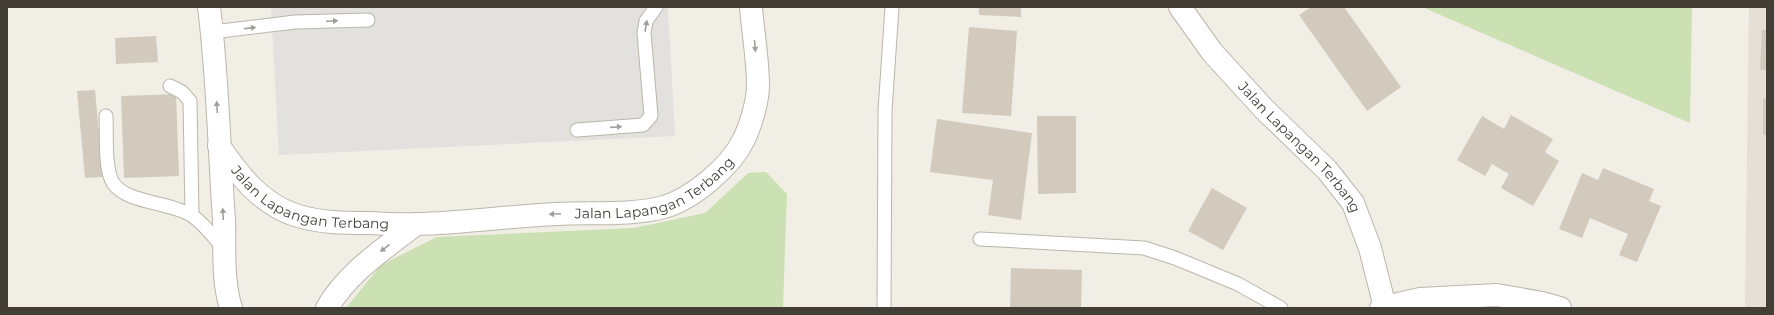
<svg xmlns="http://www.w3.org/2000/svg" width="1774" height="315" viewBox="0 0 1774 315" font-family="Montserrat,sans-serif">
  <style>
    .residential { fill: #e5e0d5 }
    .green { fill: #cbe1b3 }
    .parking { fill: #e3e1de }
    .building { fill: #d2cabd }
    .lines { fill: none; stroke-linecap: round; stroke-linejoin: round }
    .service-casing { stroke: #bcb6aa; stroke-width: 15 }
    .minor-casing { stroke: #bcb6aa; stroke-width: 24 }
    .tertiary-casing { stroke: #bcb6aa; stroke-width: 24 }
    .service { stroke: #fff; stroke-width: 13 }
    .minor { stroke: #fff; stroke-width: 22 }
    .tertiary { stroke: #fff; stroke-width: 22 }
    .oneway { fill: #a19f9a }
    .labels { text-anchor: middle; stroke-width: 3.5; stroke-linejoin: round; paint-order: stroke }
    .street-label { font-size: 14px; fill: #433f36; stroke: #fff }
  </style>
  <rect width="100%" height="100%" fill="#f1eee6"/>
  <polygon class="residential" points="1749,7 1767,7 1767,308 1745,308"/>
  <g class="green">
    <polygon points="1422,7 1692,7 1690,123"/>
    <polygon points="766,172 787,194 783,308 346,308 381,265 437,237 634,228 705,213 748,173"/>
  </g>
  <polygon class="parking" points="271,7 668,7 675,136 279,155"/>
  <g class="building">
    <polygon points="979,7 1021,7 1021,17 979,15"/>
    <polygon points="1311,7 1344,7 1401,87 1367,111 1299,15"/>
    <polygon points="969,27 1017,31 1011,116 962,113"/>
    <polygon points="1762,30 1767,30 1767,70 1760,70"/>
    <polygon points="156,36 158,62 116,64 115,38"/>
    <polygon points="95,90 103,177 85,178 77,91"/>
    <polygon points="176,94 179,176 124,178 121,96"/>
    <rect x="1763" y="98" width="4" height="37"/>
    <polygon points="1511,115 1553,139 1545,152 1559,161 1533,206 1501,188 1509,174 1492,164 1485,176 1457,160 1482,116 1504,129"/>
    <polygon points="1037,116 1076,116 1076,193 1038,194"/>
    <polygon points="937,119 1032,133 1021,220 988,215 993,180 930,172"/>
    <polygon points="1603,168 1654,189 1649,201 1661,206 1637,262 1619,255 1628,234 1590,218 1582,238 1559,229 1582,173 1598,180"/>
    <polygon points="1212,188 1247,208 1223,250 1188,231"/>
    <polygon points="1011,268 1082,270 1081,308 1010,308"/>
  </g>
  <g class="lines">
    <g class="service-casing">
      <g id="service">
        <polyline points="212,32 295,22 368,20"/>
        <polyline points="170,86 182,92 190,101 192,215"/>
        <path d="M106,116C107,133 104,168 113,183C126,203 170,202 191,215C204,223 215,239 225,250"/>
        <polyline points="577,130 643,125 651,116 644,33 646,21 656,7"/>
        <polyline points="980,239 1144,248 1175,258 1238,284 1281,308"/>
        <polyline points="884,308 885,111 892,7"/>
      </g>
    </g>
    <g class="minor-casing">
      <g id="minor">
        <path id="s1" d="M1180,7L1212,52L1264,109L1327,170L1353,203L1370,248L1385,307"/>
      </g>
    </g>
    <g class="tertiary-casing">
      <g id="tertiary">
        <path d="M209,7C218,77 219,149 224,220C225,249 222,280 231,308"/>
        <path id="s2" d="M219,146C239,175 260,203 295,215C320,223 344,223 370,223C385,224 401,225 417,224C463,223 510,216 557,214C593,212 629,216 664,207C692,199 730,167 743,141C750,128 758,101 758,86C758,60 753,33 751,7"/>
        <path d="M327,308C348,272 384,249 416,224"/>
        <polyline points="1381,308 1420,299 1497,295 1542,303 1560,308"/>
      </g>
    </g>
    <use href="#service" class="service"/>
    <use href="#minor" class="minor"/>
    <use href="#tertiary" class="tertiary"/>
  </g>
  <defs><path id="oneway-solid" d="M-6-.8H1V-3.2L6.5 0L1 3.2V.8H-6Z"/></defs>
  <g class="oneway">
    <use href="#oneway-solid" transform="translate(332 21) rotate(-2)"/>
    <use href="#oneway-solid" transform="translate(646 26) rotate(-81)"/>
    <use href="#oneway-solid" transform="translate(250 28) rotate(-7)"/>
    <use href="#oneway-solid" transform="translate(755 46) rotate(85)"/>
    <use href="#oneway-solid" transform="translate(217 107) rotate(-94)"/>
    <use href="#oneway-solid" transform="translate(616 127) rotate(-4)"/>
    <use href="#oneway-solid" transform="translate(223 214) rotate(-93)"/>
    <use href="#oneway-solid" transform="translate(555 214) rotate(177)"/>
    <use href="#oneway-solid" transform="translate(385 248) rotate(142)"/>
  </g>
  <g class="labels">
    <g class="street-label">
      <text dy="5" stroke="none"><textPath href="#s1" startOffset="185">Jalan Lapangan Terbang</textPath></text>
      <text dy="5" stroke="none"><textPath href="#s2" startOffset="472">Jalan Lapangan Terbang</textPath></text>
      <text dy="5" stroke="none"><textPath href="#s2" startOffset="113">Jalan Lapangan Terbang</textPath></text>
    </g>
  </g>
  <rect width="1774" height="315" fill="none" stroke="#433f36" stroke-width="16"/>
</svg>
